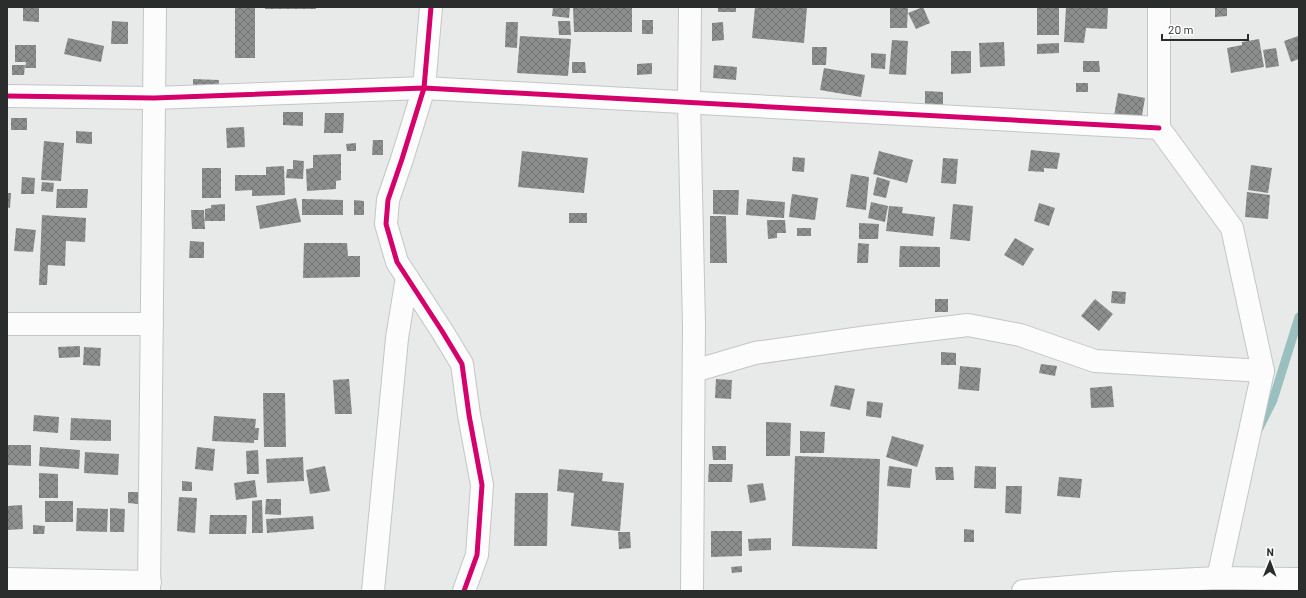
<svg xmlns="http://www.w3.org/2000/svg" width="1306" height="598" viewBox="0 0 1306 598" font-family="Barlow,sans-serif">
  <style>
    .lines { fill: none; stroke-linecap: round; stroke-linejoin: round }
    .stream { stroke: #9abfbf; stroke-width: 9 }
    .building { fill: url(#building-cross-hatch) }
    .street-casing { stroke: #c4c5c5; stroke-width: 24 }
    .street { stroke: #fcfcfc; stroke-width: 22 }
    .cycleway-casing { stroke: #fff; stroke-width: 8 }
    .cycleway { stroke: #d6006c; stroke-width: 5 }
  </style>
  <defs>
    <pattern id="building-cross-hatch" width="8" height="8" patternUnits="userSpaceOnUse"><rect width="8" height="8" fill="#8c8d8d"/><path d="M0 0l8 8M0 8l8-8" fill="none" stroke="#737474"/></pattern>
  </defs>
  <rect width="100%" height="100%" fill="#e8eaea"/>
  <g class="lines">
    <polyline class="stream" points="1259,428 1273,400 1299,317"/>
  </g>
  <g class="building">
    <polygon points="23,7 39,8 39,22 23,21"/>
    <rect x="235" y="7" width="20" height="51"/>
    <rect x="265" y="7" width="51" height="2"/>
    <polygon points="553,7 570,7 569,18 552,16"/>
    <polygon points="573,7 632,7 632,32 574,32"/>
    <rect x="718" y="7" width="18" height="5"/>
    <polygon points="755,7 807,7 804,43 752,38"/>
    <polygon points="890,7 908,7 907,28 890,28"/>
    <polygon points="923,7 930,23 916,29 908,13"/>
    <rect x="1037" y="7" width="22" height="28"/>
    <polygon points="1066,7 1108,7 1107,29 1086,28 1084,43 1064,42"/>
    <polygon points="1215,7 1227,7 1227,16 1215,17"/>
    <rect x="642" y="20" width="11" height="14"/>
    <polygon points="112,21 128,22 128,44 111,44"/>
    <polygon points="558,21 570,21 571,35 559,35"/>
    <polygon points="506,22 518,22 517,48 505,47"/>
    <polygon points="723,22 724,40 712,41 712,23"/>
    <polygon points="520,36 571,39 568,76 517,73"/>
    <polygon points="1298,36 1299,59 1291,62 1284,41"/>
    <polygon points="68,38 104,46 101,62 64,54"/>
    <polygon points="1259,39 1264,67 1231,73 1227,48 1242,45 1242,42"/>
    <polygon points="892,40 908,41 906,75 889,74"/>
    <polygon points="1004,42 1005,66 980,67 979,43"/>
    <polygon points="1059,43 1059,53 1037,54 1037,44"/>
    <polygon points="15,45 36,45 36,68 25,68 26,62 15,62"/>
    <polygon points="812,47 827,47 826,65 812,65"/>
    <polygon points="1276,48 1279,66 1266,68 1263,50"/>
    <polygon points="951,51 971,51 971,73 951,74"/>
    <polygon points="871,53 886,54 885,69 871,68"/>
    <polygon points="1083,61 1099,61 1100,72 1083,72"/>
    <polygon points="572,62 585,62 586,73 572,73"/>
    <polygon points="652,63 652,74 637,75 637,64"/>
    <polygon points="12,65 25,65 24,75 12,75"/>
    <polygon points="714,65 737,67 736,80 713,78"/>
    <polygon points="824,68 865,75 861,97 820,90"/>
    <polygon points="193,79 219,80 218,92 193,91"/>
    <rect x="1076" y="83" width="12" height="9"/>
    <polygon points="925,91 943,92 943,106 925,106"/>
    <polygon points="1118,93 1145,98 1141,121 1114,116"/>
    <polygon points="283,112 303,112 303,126 283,125"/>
    <polygon points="325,113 344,113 343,133 324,133"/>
    <rect x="11" y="118" width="16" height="12"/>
    <polygon points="244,127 245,147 227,148 226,128"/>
    <polygon points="76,131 92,132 92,144 76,143"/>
    <polygon points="373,140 383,140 383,155 372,155"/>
    <polygon points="44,141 64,143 61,181 41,180"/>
    <polygon points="356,143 356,151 347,151 346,144"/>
    <polygon points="1031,150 1060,153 1057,169 1044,168 1044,172 1028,171"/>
    <polygon points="522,151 588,158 584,193 518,187"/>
    <polygon points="879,151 913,160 907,183 873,174"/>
    <polygon points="341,154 341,180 336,181 336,189 307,191 306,169 313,168 313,155"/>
    <polygon points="793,157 805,158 804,172 792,171"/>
    <polygon points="943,158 958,159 956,184 941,183"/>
    <polygon points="293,160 304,161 303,179 286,178 287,169 293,169"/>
    <polygon points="1251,165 1272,168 1268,193 1248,190"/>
    <polygon points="284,166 285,195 252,196 252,190 235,191 235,175 266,175 266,167"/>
    <rect x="202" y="168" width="19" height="30"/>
    <polygon points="851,174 869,177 866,210 846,207"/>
    <polygon points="22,177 35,178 34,194 21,194"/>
    <polygon points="877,177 890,181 886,198 873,195"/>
    <polygon points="42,182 54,183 53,192 41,191"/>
    <polygon points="57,189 88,189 87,208 56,208"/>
    <polygon points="713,190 739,190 738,215 713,214"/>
    <polygon points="1247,192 1270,195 1268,219 1245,217"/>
    <polygon points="7,193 11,193 10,208 7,207"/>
    <polygon points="792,194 818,198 815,220 789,217"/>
    <polygon points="296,198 301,222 260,229 256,206"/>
    <polygon points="302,199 343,200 343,215 302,215"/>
    <polygon points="747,199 785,202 784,218 746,215"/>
    <polygon points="354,200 364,201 364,215 354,215"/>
    <polygon points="871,202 888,206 885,222 868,218"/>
    <polygon points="1039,203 1055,208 1049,226 1034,221"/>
    <polygon points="225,204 225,221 205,221 205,209 211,208 211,205"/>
    <polygon points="953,204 973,206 970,241 950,239"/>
    <polygon points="889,206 903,207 902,213 935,217 933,236 886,231"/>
    <polygon points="191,210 204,210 205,229 192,229"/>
    <rect x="569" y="213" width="18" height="10"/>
    <polygon points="42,215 86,218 85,242 66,241 65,266 48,265 47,285 39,285"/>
    <polygon points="710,216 726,216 727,263 710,263"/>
    <polygon points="767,220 785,220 786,233 777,233 777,238 768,239"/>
    <polygon points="859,223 879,224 878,239 859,239"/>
    <polygon points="16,228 36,230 33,252 14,251"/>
    <rect x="797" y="228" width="14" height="8"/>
    <polygon points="1015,238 1034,249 1023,266 1004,255"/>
    <polygon points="190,241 204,242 204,258 189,258"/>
    <polygon points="304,243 347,243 348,256 360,256 360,277 303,278"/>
    <polygon points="858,243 869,244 868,263 857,263"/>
    <polygon points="900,246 940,247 940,267 899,267"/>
    <polygon points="1112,291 1126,292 1125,304 1111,303"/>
    <rect x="935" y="299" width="13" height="13"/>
    <polygon points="1095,299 1113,314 1099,331 1081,316"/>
    <polygon points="80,346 80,357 59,358 58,347"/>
    <polygon points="84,347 101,348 100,366 83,365"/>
    <polygon points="941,352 956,353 956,365 941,365"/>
    <polygon points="1041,364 1057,366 1055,376 1039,373"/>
    <polygon points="960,366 981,368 979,391 958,389"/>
    <polygon points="349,379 352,414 335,414 333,380"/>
    <polygon points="716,379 732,380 731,399 715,398"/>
    <polygon points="835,385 855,389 850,410 830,406"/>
    <polygon points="1112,386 1114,407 1091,408 1090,388"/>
    <polygon points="263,393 285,393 286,447 264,447"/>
    <polygon points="867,401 883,403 881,418 866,416"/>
    <polygon points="34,415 59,417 58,433 33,431"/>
    <polygon points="214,416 256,419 255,428 259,428 258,440 254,440 254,443 212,441"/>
    <polygon points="71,418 111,420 111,441 70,440"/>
    <polygon points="766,422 791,423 790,456 766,456"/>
    <polygon points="800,431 825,432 824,453 800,453"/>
    <polygon points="892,436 924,445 917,467 886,457"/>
    <polygon points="7,445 31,445 31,466 7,465"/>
    <polygon points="712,446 726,446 726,460 713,460"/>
    <polygon points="40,447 80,450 79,469 39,466"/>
    <polygon points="197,447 215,449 213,471 195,469"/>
    <polygon points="258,450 259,474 247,474 246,451"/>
    <polygon points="85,452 119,454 118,475 84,473"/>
    <polygon points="795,456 880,459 877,549 792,546"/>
    <polygon points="303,457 304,481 267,483 266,459"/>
    <polygon points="709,464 733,464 732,482 708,482"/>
    <polygon points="325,466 330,491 310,494 306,470"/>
    <polygon points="889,466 912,469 910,488 887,486"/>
    <polygon points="975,466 996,467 996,489 974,488"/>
    <polygon points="935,467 953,467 954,480 936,480"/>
    <polygon points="559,469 603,473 602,481 624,483 620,531 571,526 574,493 557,491"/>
    <polygon points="39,473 58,474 58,498 39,498"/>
    <polygon points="1059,477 1082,479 1080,498 1057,496"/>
    <polygon points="255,480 257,497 236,500 234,483"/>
    <polygon points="182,481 192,482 192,491 182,491"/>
    <polygon points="763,483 766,500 750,503 747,485"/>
    <polygon points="1006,486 1022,486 1021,514 1005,513"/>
    <polygon points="128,492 138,492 138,504 128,503"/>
    <polygon points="515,493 548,493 547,546 514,546"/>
    <polygon points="179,497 197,498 195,533 177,531"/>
    <polygon points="266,499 281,499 281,515 265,514"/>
    <polygon points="262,500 263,533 252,533 252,501"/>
    <rect x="45" y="501" width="28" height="21"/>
    <polygon points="22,505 23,529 7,530 7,506"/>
    <polygon points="77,508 108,509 107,532 76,531"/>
    <polygon points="110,508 125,509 124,532 110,532"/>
    <polygon points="210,515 247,515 246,534 209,534"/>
    <polygon points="313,516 314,529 267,533 266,519"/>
    <polygon points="33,525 45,526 44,534 33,534"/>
    <polygon points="964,529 974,530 974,542 964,542"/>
    <polygon points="711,531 742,531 742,556 711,557"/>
    <polygon points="618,532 630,532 631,548 619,549"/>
    <polygon points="771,538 771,550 749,551 748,539"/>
    <polygon points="742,566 742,572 732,573 731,567"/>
  </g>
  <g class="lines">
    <g class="street-casing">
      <g id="street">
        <polyline points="431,7 424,88 402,159 388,200 386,224 397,262 442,331 462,364 469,415 482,485 477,555 464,591"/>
        <polyline points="690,7 689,102 694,325 692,591"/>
        <polyline points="1159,7 1159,128 1232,228 1263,371 1218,578"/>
        <polyline points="7,96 154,98 424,88 1159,128"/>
        <polyline points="7,324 152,324"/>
        <polyline points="694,371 755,353 868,337 968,325 1020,335 1095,361 1263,371"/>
        <polyline points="7,579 150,582"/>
        <polyline points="149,591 155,7"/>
        <polyline points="373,591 397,338 407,277"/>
        <polyline points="1023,591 1117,583 1218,578 1299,579"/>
      </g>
    </g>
    <use href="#street" class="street"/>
    <g class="cycleway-casing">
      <g id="cycleway">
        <polyline points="431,7 424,88 402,159 388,200 386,224 397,262 442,331 462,364 469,415 482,485 477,555 464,591"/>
        <polyline points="7,96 154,98 424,88 1159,128"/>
      </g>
    </g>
    <use href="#cycleway" class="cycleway"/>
  </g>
  <rect width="1306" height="598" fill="none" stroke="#2b2d2d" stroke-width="16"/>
  <g transform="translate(1270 562) rotate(1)" stroke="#ffffff" stroke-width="3" paint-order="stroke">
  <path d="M0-3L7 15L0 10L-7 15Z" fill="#2b2d2d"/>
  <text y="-6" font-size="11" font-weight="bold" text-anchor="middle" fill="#2b2d2d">N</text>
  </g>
  <path d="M1162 34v6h86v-6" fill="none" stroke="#2b2d2d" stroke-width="2"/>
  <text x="1168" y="34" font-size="12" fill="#2b2d2d" stroke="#ffffff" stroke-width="3" paint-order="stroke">20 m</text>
</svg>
